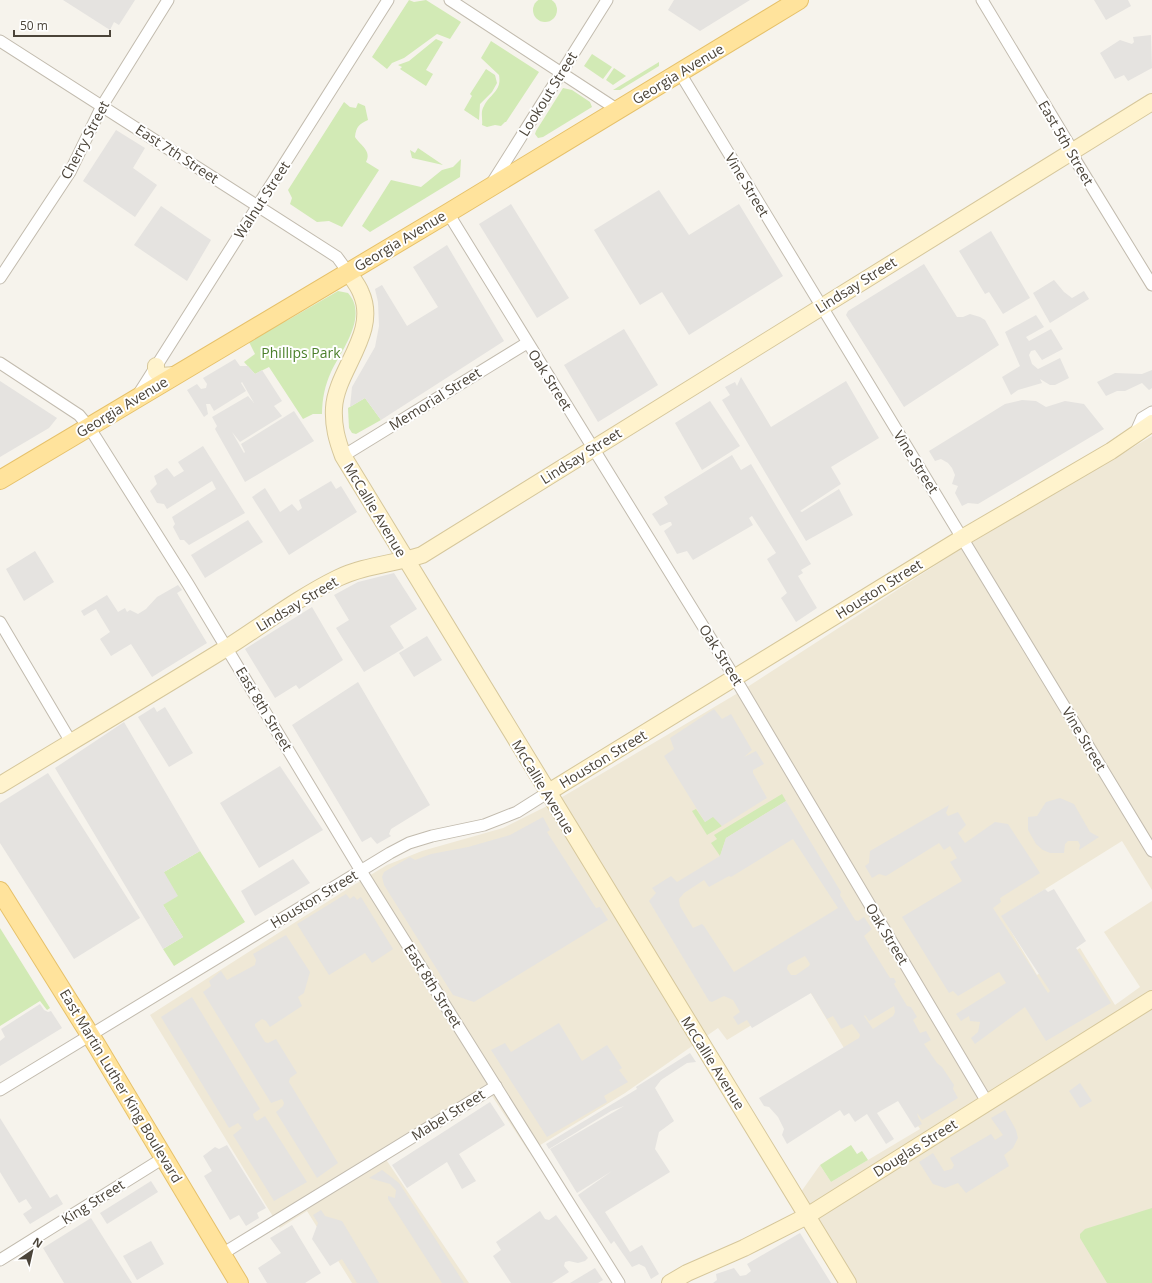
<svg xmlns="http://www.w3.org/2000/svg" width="1152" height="1283" viewBox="0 0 1152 1283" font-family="'Open Sans',sans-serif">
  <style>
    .education { fill: #efe8d6 }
    .green { fill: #d2eab5 }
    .parking { fill: #e5e3e0; fill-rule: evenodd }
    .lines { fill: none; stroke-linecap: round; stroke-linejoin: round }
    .street-casing { stroke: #c2bbae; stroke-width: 13 }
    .secondary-casing { stroke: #d6c79b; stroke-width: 18 }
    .primary-casing { stroke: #e6c16a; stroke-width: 20 }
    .street { stroke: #fff; stroke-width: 11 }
    .secondary { stroke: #fff3cd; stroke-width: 16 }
    .primary { stroke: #ffe39c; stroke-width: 18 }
    .labels { text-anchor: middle; stroke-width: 4; stroke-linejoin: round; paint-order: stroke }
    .street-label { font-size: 14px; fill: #4b4439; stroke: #fff }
    .park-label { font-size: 14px; fill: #4a7f2a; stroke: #fff }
  </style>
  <rect width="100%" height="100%" fill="#f6f3ec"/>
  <polygon class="education" points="1152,436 1152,890 1122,841 1002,916 1037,975 1080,948 1115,1005 1140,987 1104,932 1152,901 1152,1283 838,1283 791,1206 820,1165 831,1182 920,1129 881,1070 844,1048 809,990 727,1040 718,1028 625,1093 529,1152 492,1096 385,1158 469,1283 352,1283 307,1211 280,1228 150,1015 352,886 387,865 422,851 503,828 547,806 738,693 959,550"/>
  <g class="green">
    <circle cx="545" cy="10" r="12"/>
    <polygon points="409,0 414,2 426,0 461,22 450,39 437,34 404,58 392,63 387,69 372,57"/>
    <polygon points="436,39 443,42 426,70 433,74 426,86 400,69 402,67 398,65 409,61"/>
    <path d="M491,41L539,72L506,122H505L501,126L495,125L487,127L482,125C483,119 480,112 484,106C490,94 502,91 499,75L481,58Z"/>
    <polygon points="592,54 612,67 603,79 584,66"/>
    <polygon points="659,62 659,66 620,90 613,90"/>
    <polygon points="614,68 626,76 613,85 606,80"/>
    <polygon points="486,69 495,75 497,83 492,92 480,104 479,120 464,110 472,96 470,94"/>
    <polygon points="563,88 572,90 590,102 592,107 543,137 538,138 535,134 536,131"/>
    <path d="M344,102L350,107L356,108L358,103L365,106L368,120C359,124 356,127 355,137C361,146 372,151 366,162L379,170L342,227L329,221L317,222L290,204L292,198L288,190Z"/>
    <polygon points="418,148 443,165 412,158 410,150 415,153"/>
    <polygon points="461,159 460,177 370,232 362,226 391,180 421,187 442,170 453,167"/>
    <path d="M338,291L348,293C369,316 341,351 331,372C325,385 322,399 322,414H313L303,419L269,367L255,374L244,362L255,354L247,338L288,320Z"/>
    <polygon points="365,398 381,420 356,434 352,433 349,428 348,408"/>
    <polygon points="782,794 786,801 726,838 720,856 711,843 717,839 714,835"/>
    <polygon points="696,809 705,822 713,816 722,826 707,835 692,811"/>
    <polygon points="200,851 245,922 174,966 163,949 183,937 163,905 164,872"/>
    <polygon points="0,928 50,1008 47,1010 40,1001 0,1026"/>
    <polygon points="851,1145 857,1154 862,1151 868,1160 831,1182 820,1165"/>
    <polygon points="1152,1208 1152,1283 1107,1283 1080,1238 1080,1234 1085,1229"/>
  </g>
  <g class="parking">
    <polygon points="63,0 135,0 119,25 114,22 110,30"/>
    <polygon points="674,0 750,0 700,31 668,10"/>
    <polygon points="1094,0 1128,0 1131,6 1106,20"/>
    <polygon points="1151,35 1152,68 1128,81 1124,75 1115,79 1100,53 1120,40 1132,44 1134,42 1133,37"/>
    <polygon points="116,130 145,148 133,168 157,185 135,217 83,181"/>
    <polygon points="659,190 689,235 739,204 783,276 689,335 662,292 640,305 594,230"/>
    <polygon points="511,204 569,298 537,318 479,224"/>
    <polygon points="161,206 211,240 187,281 134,245"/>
    <polygon points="991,231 1030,298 1003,314 989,292 985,294 959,251"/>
    <polygon points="447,245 504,341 381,420 365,398 350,407 352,387 375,347 379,326 378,302 375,289 382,285 407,326 438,307 413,267"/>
    <polygon points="924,264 957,317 963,317 970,314 980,317 985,320 999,345 904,407 846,315 848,311"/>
    <polygon points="1054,280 1064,292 1072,298 1084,291 1089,299 1050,323 1033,293"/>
    <polygon points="1036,315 1044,327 1026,337 1029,341 1051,329 1063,349 1042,360 1035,350 1031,351 1029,355 1032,364 1038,369 1060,358 1069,378 1055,385 1050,385 1040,379 1042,383 1018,390 1011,395 1002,377 1020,366 1005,332"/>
    <polygon points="624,329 658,385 598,422 564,365"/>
    <polygon points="235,359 240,366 248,366 255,374 262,370 282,401 274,406 282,416 240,442 232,432 244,453 245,452 241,444 294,411 314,441 245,482 215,429 217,426 212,417 248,396 254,403 242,382 241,383 246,391 214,411 210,404 206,404 208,414 204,417 187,390 197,384 201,389 206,388 207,384 203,378"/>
    <polygon points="1152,370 1152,388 1149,390 1142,383 1125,391 1117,391 1106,396 1097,382 1115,373 1142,374"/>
    <polygon points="741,377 771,427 846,381 879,438 831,467 841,484 800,511 802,512 839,489 853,515 806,541 722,400 730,395 725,387 735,382 737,386"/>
    <polygon points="0,381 57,418 49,428 0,457"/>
    <polygon points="1022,400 1036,401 1046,407 1065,401 1084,404 1104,429 978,504 968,503 962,506 955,493 958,486 952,484 955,475 952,468 948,463 941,459 935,461 929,451 1005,404"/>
    <polygon points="710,401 740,446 702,470 675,423"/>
    <polygon points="203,446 245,513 189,545 184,540 180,540 173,527 175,524 172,517 216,489 212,481 167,509 164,504 157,503 150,491 157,484 154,476 167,468 174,477 184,471 178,462"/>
    <polygon points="732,455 741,470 751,464 811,564 801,570 803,573 798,576 817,608 796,622 781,598 787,593 767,559 776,553 752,516 749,518 753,525 693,560 687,551 677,554 664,531 672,525 671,522 669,522 660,526 652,514 668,504 664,497"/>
    <polygon points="331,481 336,489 341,486 357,512 289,555 252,497 265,488 280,512 292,504 298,511 302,508 299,500"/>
    <polygon points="248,520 263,542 205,578 191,555"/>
    <polygon points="35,551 54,582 24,601 6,569"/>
    <polygon points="394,573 417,609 390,626 404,648 364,672 336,628 349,620 334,595 358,582"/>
    <polygon points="178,585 182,590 177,593 207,643 152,677 131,644 111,656 100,639 110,632 96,609 84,616 81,611 107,595 118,612 125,608 127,612 130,610 138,614 146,609 157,597"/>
    <polygon points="312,607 343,660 299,689 296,685 275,698 245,649"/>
    <polygon points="427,636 442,660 414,677 399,653"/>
    <polygon points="358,682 430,805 391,829 389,834 391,836 377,844 371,837 362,842 292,725"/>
    <polygon points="154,707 157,712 165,707 193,753 169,767 138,717"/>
    <polygon points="714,709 722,719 731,714 752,750 744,757 756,751 764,764 753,770 753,773 767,798 722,826 713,817 705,822 664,756 674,749 670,738"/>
    <polygon points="124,722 200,851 164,872 178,896 163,905 183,937 163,949 55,768"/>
    <polygon points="280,766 323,830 259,868 220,803"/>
    <polygon points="48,773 140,918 74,959 0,843 0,803"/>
    <polygon points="1060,798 1074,804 1090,832 1099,837 1079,850 1080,845 1078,841 1068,841 1065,844 1064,853 1050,853 1043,850 1036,844 1028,830 1028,817 1037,816 1046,802"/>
    <path d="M786,801L841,892L840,895L855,920L858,921L864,917L872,929L864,936L890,978H894L896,982L894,984L907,1006L911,1007L917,1017L913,1020L920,1033L926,1031L931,1040L924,1044L937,1063L942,1067L954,1085L953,1089L958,1098L922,1120L917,1113L918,1117L922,1124L915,1128L898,1101L877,1113L894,1139L886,1144L867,1114L855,1122L849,1113L844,1116L840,1110L787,1144L782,1135L784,1129L778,1117L769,1107L764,1106L759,1098L859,1038L860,1035L852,1024L841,1029L833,1016L827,1019L811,993L752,1028L747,1020L738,1025L733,1017L740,1012L733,1000L724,996L712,1002L709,1001L649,901L656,893L652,888L671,876L677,882L720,856L726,838ZM793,839L838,908L734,972L704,926L702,924L693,928L680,906L679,899L684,893L704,880L709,887L729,876L731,877ZM805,956L810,964L809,966L796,975H791L787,969L788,965ZM894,1006L895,1012L893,1016L873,1029L864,1016L865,1015L869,1021Z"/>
    <polygon points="949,805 946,813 948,816 958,812 966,825 958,833 965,843 995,822 1008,824 1040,873 1000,898 1001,902 993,908 1048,993 1050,991 1001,916 1045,889 1048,892 1054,889 1086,941 1076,948 1111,1003 1046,1041 1025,1007 975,1044 971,1038 978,1032 980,1022 970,1021 969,1016 961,1021 956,1014 1006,983 999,972 958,996 953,991 949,993 902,917 962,881 950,862 957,858 950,846 944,850 939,843 886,876 879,874 872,878 865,866 869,863 870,851"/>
    <polygon points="543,817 550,830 547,832 596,908 600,907 608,920 474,1002 453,995 384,885 382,877 384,872 410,857 415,860 431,854 468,847 510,835"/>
    <polygon points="293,859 310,883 255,916 241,891"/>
    <polygon points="346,894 350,899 354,896 357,900 361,897 393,949 372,963 365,953 329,975 297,924"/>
    <polygon points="286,935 310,972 304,993 298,997 302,1006 270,1027 266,1021 262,1019 255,1024 255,1026 265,1042 268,1043 276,1039 297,1073 290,1078 289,1082 338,1163 317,1178 276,1112 283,1106 284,1103 282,1099 271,1103 203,992 211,986 209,981 221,971 227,980 255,965 256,960 253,954"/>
    <polygon points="192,997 260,1109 253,1114 254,1118 257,1121 265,1116 307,1182 274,1201 233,1135 242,1128 238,1123 229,1128 161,1017"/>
    <polygon points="40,1004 44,1010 48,1012 51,1011 62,1028 0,1066 0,1041 5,1037 1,1029"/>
    <polygon points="559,1023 582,1061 607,1045 622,1068 619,1070 628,1082 604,1096 607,1102 547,1137 491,1050 505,1043 511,1052"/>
    <polygon points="690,1053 696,1062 687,1063 661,1080 655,1088 674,1121 659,1132 655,1149 670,1172 605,1212 630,1252 642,1245 659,1274 651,1279 645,1267 639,1264 632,1267 614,1241 611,1244 578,1195 612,1171 577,1193 550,1149 624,1106 611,1111 549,1149 546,1144 637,1089 636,1087"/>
    <polygon points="1080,1083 1092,1101 1080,1108 1069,1091"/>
    <polygon points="490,1102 505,1125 459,1154 476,1181 462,1189 447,1162 407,1188 392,1165"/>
    <polygon points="1005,1110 1016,1130 1018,1138 1013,1148 1004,1155 1009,1166 966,1193 958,1183 945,1188 933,1184 919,1162 933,1153 944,1171 952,1169 954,1165 950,1158 991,1134 995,1140 1003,1135 991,1118"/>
    <polygon points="0,1118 50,1198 57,1194 63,1204 30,1224 23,1214 32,1208 26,1199 19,1203 0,1172"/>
    <polygon points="227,1145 266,1208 257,1213 259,1218 246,1226 239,1215 230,1220 204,1176 212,1171 203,1156 215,1147 219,1149"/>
    <polygon points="382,1170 399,1183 464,1283 442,1283 388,1199 388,1196 395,1198 396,1190 390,1184 369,1178"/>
    <polygon points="151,1181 158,1192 107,1224 100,1213"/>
    <polygon points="321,1210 325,1216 342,1221 379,1283 357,1283 342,1259 330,1266 312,1239 318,1223 313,1215"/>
    <polygon points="540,1211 545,1219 549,1220 556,1215 588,1258 585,1261 578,1263 569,1261 565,1262 564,1266 569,1272 552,1283 511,1283 493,1256 501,1250 496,1242"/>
    <polygon points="91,1218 132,1283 64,1283 43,1248"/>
    <polygon points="292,1225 321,1273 305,1283 267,1283 258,1268 281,1253 270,1238"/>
    <polygon points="800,1233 831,1283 713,1283 717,1280 716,1274 734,1268 740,1276 746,1275 751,1271 747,1264"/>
    <polygon points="151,1241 164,1264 137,1280 123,1256"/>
    <polygon points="595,1268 603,1280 598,1283 570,1283"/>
  </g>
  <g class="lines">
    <g class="street-casing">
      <g id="street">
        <polyline points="450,0 618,110"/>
        <polyline points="982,0 1073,151 1076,161 1152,285"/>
        <polyline points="0,41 337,257 348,272"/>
        <polyline points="680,73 1152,851"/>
        <polyline points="492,183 607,0"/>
        <polyline points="448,213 735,678 987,1102"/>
        <polyline points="0,278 70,172 102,106 168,0"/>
        <polyline points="0,363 79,415 89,427 188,584 361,871 619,1283"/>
        <polyline points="138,395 388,0"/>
        <polyline points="1135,434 1142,418 1152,412"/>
        <polyline points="343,456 527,343"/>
        <polyline points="0,622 71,742"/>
        <polyline points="0,1090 390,853 409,843 432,836 484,825 517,812 547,793"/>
        <polyline points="222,1254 496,1086"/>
        <polyline points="0,1260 165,1157"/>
      </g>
    </g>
    <g class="secondary-casing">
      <g id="secondary">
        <path d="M348,272C352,278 358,285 361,293C379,333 336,370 334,408C333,426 337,440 343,456L848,1283"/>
        <polyline points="156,366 156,371 160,376 175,375"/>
        <path d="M0,785C76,739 152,694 228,647C264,624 299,597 338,578C365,565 394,564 422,555L1152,102"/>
        <polyline points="547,793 962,538 1111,451 1152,423"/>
        <polyline points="670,1283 687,1273 744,1248 807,1216 1152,999"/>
      </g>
    </g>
    <g class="primary-casing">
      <g id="primary">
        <polyline points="0,480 448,213 799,0"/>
        <polyline points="0,891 97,1046 239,1283"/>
      </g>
    </g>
    <use href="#street" class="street"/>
    <use href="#secondary" class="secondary"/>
    <use href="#primary" class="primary"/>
  </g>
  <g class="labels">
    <g class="street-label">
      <text transform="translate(678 74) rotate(-31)" y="5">Georgia Avenue</text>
      <text transform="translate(548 94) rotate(-58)" y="5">Lookout Street</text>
      <text transform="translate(85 140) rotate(-62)" y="5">Cherry Street</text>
      <text transform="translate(1066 143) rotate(60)" y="5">East 5th Street</text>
      <text transform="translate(177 154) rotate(33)" y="5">East 7th Street</text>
      <text transform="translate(747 185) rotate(59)" y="5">Vine Street</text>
      <text transform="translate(262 200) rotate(-57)" y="5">Walnut Street</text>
      <text transform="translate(400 241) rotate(-31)" y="5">Georgia Avenue</text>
      <text transform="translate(856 285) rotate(-32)" y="5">Lindsay Street</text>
      <text transform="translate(550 380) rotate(58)" y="5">Oak Street</text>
      <text transform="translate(435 399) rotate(-32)" y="5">Memorial Street</text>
      <text transform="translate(122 407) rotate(-31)" y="5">Georgia Avenue</text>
      <text transform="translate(581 456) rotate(-32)" y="5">Lindsay Street</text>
      <text transform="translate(916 462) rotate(58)" y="5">Vine Street</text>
      <text transform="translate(375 510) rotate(59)" y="5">McCallie Avenue</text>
      <text transform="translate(879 589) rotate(-32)" y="5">Houston Street</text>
      <text transform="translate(297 604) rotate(-31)" y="5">Lindsay Street</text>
      <text transform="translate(721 655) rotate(58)" y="5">Oak Street</text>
      <text transform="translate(264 709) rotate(59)" y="5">East 8th Street</text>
      <text transform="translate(1084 739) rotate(59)" y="5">Vine Street</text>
      <text transform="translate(603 759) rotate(-31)" y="5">Houston Street</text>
      <text transform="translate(543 787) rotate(59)" y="5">McCallie Avenue</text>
      <text transform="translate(314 899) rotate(-31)" y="5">Houston Street</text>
      <text transform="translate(887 934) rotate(59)" y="5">Oak Street</text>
      <text transform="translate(433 986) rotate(58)" y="5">East 8th Street</text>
      <text transform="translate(713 1063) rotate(58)" y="5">McCallie Avenue</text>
      <text transform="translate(121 1086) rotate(59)" y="5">East Martin Luther King Boulevard</text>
      <text transform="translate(448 1115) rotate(-32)" y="5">Mabel Street</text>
      <text transform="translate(915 1148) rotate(-32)" y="5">Douglas Street</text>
      <text transform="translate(93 1202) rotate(-32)" y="5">King Street</text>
    </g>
    <g class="park-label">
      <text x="301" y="358">Phillips Park</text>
    </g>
  </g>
  <g transform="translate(32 1251) rotate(34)" stroke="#ffffff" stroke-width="3" paint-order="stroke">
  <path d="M0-3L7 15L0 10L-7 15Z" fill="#4b4439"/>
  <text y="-6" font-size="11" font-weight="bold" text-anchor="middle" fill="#4b4439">N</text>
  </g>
  <path d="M14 30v6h96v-6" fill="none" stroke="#4b4439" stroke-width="2"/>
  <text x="20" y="30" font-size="12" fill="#4b4439" stroke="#ffffff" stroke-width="3" paint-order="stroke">50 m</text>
</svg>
